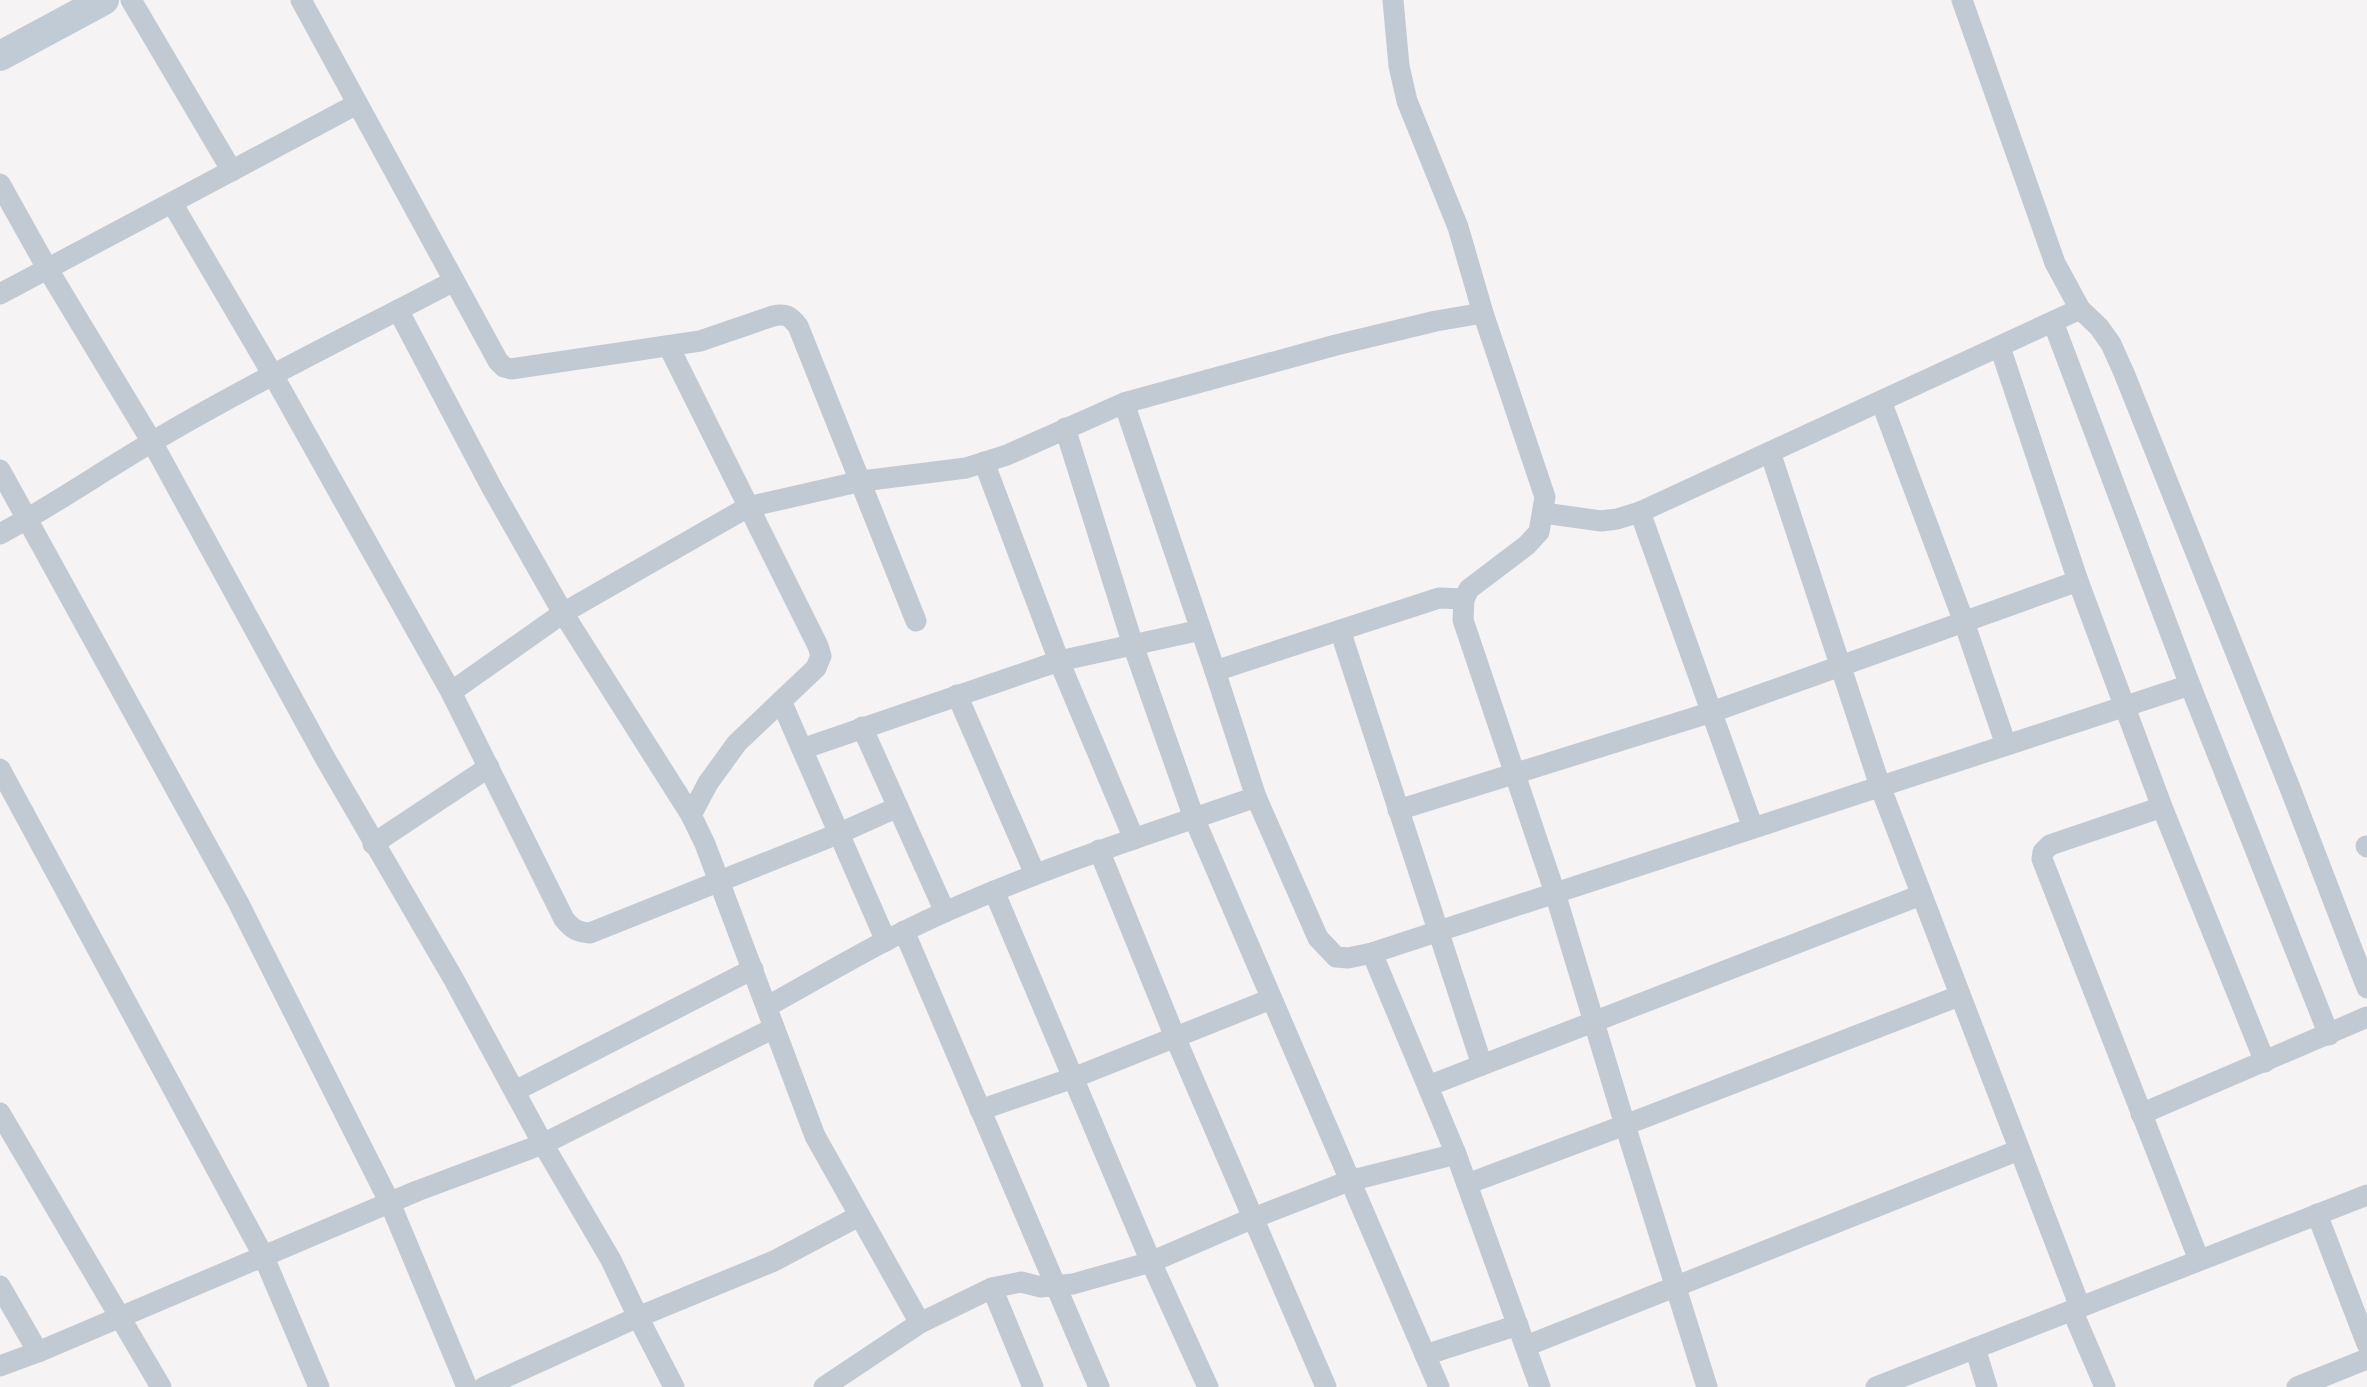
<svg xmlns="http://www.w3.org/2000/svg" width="2367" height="1387" viewBox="0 0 2367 1387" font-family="'Golos Text',sans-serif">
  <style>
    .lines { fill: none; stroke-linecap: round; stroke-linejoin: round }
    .street { stroke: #c1cad2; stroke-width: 21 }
    .secondary { stroke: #c1cbd6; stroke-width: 30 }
  </style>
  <rect width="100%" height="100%" fill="#f5f3f3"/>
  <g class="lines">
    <g class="street">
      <polyline points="131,0 232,171"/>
      <path d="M301,0L498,361L504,367L511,369L700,341L773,316C786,313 790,316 798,326L916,621"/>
      <polyline points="1393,0 1399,66 1407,101 1458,227 1483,313 1545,497 1539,532 1527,545 1469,589 1464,599 1463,620 1555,893 1625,1125 1707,1387"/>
      <polyline points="1962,0 2055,263 2080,309 2099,327 2111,344 2124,373 2290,788 2367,988"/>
      <polyline points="0,184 47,268 152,442 325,758 453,978 543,1144 611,1260 638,1317 674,1387"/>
      <path d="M172,203L273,375L451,692L564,919C572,929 577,932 590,933L840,833L898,807"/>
      <polyline points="0,294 357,104"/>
      <polyline points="398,310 492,488 563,613 691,815 705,844 815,1136 920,1323"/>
      <polyline points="2053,322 2190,685 2329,1035"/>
      <polyline points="669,347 818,646 821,656 816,668 737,743 708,783 691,815"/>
      <polyline points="2000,347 2078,581 2162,807 2265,1062"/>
      <polyline points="1881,401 1964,622 2006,745"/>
      <polyline points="1124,403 1215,671 1256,797 1318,938 1336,957 1348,958 1372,953 2190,685"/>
      <polyline points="1065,428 1133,645 1194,818 1439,1387"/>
      <polyline points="1770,452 1880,786 2080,1307"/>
      <polyline points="984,462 1059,661 1134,839"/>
      <polyline points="0,470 238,902 390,1203 467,1387"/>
      <polyline points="1640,512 1753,828"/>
      <polyline points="1544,513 1601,521 1617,519 1640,512 2080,309"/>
      <path d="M0,534C52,506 101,472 152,442C250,384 353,334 454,281"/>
      <polyline points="1340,630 1482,1065"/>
      <polyline points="1215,671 1439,598 1464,599"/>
      <polyline points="451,692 563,613 748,507 862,481 966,468 1007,455 1124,403 1336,345 1436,321 1483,313"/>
      <polyline points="957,695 1035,874"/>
      <polyline points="781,701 886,941"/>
      <polyline points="862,727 945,912"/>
      <polyline points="802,749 1059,661 1201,630"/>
      <polyline points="0,769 263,1255 319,1387"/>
      <polyline points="2162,807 2050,845 2043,852 2042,859 2199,1260"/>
      <polyline points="1398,810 1712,712 2078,581"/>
      <polyline points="373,844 489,767"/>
      <polyline points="2366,846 2367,847"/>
      <polyline points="1099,850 1175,1037 1326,1387"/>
      <polyline points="994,891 1151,1262 1208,1387"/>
      <polyline points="904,931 1099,1387"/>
      <polyline points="1372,953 1456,1154 1540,1387"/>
      <path d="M768,1006C826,974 884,939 945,912C1046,867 1151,833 1256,797"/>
      <polyline points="1428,1086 1921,895"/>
      <polyline points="515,1091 753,969"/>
      <polyline points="980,1110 1073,1078 1271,999"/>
      <polyline points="0,1113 161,1387"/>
      <polyline points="2141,1114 2367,1017"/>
      <polyline points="1467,1184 1625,1125 1959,996"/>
      <polyline points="2317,1214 2367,1344"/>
      <polyline points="0,1286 38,1352"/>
      <polyline points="992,1288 1033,1387"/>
      <polyline points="2072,1310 2105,1387"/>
      <polyline points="1526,1346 2019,1150"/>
      <polyline points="1975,1348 1987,1387"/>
      <polyline points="1425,1355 1518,1325"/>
      <polyline points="0,1366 38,1352 417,1191 543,1144 774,1028"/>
      <polyline points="484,1387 638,1317 774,1261 859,1216"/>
      <polyline points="824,1387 920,1323 992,1288 1021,1282 1041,1287 1073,1284 1151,1262 1253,1218 1349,1181 1456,1154"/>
      <polyline points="1876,1387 2367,1195"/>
      <polyline points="2297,1387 2367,1359"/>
    </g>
    <polyline class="secondary" points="0,56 104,0"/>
  </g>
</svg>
